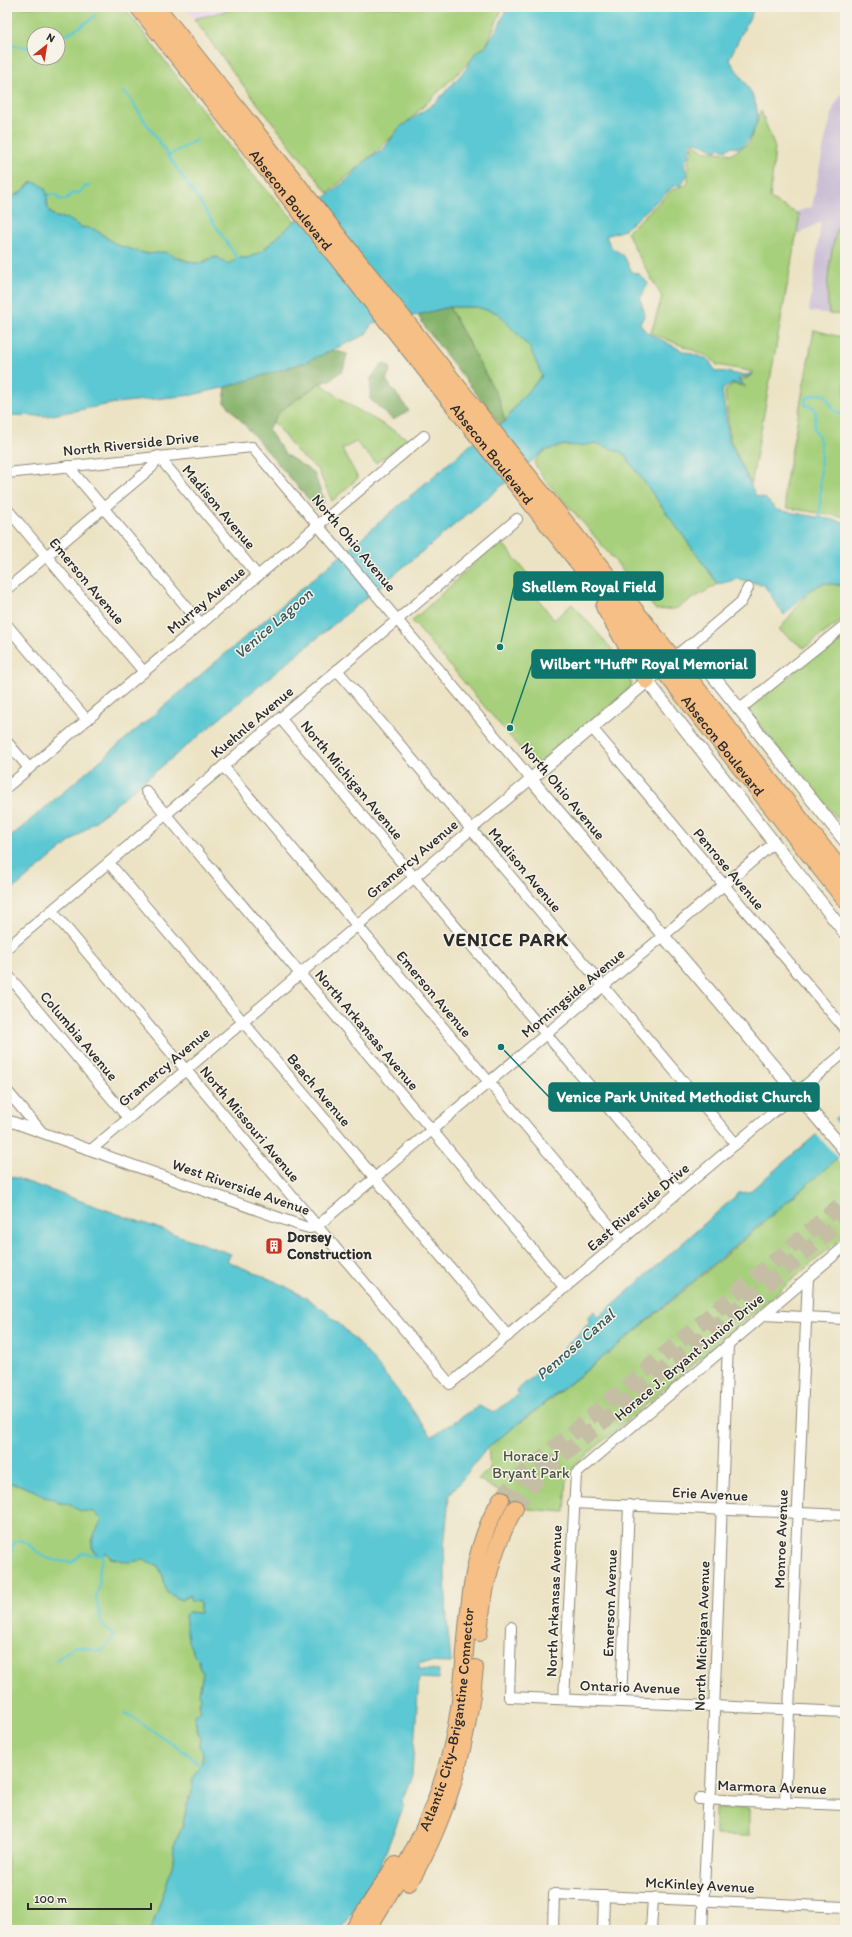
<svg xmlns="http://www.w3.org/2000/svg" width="852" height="1937" viewBox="0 0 852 1937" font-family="Itim,sans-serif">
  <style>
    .built { fill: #ebd1eb }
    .industrial { fill: #cbbfd5 }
    .green { fill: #a7d07b; stroke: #697e53; fill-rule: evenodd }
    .forest { fill: #85b26b; stroke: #586e4b }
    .water { fill: #5bc8d3; stroke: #437a7f }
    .pier { fill: #ece3c4 }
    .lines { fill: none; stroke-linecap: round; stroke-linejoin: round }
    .stream { stroke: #5bc8d3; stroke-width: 2.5 }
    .trunk-tunnel { stroke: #c5bea5; stroke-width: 16; stroke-dasharray: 16 8; stroke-linecap: butt }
    .minor-casing { stroke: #8c8778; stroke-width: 12 }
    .tertiary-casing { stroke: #8c8778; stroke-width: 14 }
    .trunk-casing { stroke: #8c8778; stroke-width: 18 }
    .minor { stroke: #fff; stroke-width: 10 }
    .tertiary { stroke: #fff; stroke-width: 12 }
    .trunk { stroke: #f5bf86; stroke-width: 16 }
    .labels { text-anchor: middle; stroke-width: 3; stroke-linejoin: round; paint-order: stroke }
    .street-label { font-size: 15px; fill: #2b2b2b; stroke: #f7f3e8 }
    .poi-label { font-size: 15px; font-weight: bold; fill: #2b2b2b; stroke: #f7f3e8; text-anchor: start }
    .park-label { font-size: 15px; fill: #4a543f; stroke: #f7f3e8 }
    .water-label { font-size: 16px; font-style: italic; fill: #395a5d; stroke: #f7f3e8 }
    .district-label { font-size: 19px; font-weight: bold; letter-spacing: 1px; fill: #2b2b2b; stroke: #f7f3e8 }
    .leader { fill: none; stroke: #0f766e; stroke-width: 1.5 }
    .callout-dot { fill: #0f766e; stroke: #f7f3e8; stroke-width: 1.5 }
    .callout { fill: #0f766e; stroke: #0f766e; stroke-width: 1.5 }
    .callout-label { font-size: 16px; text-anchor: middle; font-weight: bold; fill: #fff }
  </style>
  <rect width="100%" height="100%" fill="#f7f3e8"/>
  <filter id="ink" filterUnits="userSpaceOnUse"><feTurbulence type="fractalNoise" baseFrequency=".025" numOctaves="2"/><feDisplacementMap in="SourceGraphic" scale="8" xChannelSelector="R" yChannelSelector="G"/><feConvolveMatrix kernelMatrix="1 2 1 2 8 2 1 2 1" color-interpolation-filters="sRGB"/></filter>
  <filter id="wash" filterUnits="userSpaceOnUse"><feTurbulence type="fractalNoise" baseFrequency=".012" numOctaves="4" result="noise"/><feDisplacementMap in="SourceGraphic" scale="16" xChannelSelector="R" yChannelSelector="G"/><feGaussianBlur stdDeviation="0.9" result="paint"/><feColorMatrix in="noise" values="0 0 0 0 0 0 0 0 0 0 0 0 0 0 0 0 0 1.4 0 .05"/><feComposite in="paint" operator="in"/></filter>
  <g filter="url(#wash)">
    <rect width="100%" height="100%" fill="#ece3c4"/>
    <polygon class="built" points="185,7 241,7 194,19"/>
    <polygon class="industrial" points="845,88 845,242 827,298 829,314 809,311 821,222 682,295 673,265 798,211 812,207 825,140 834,106"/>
    <g class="green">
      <path d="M7,7H124L245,166L295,221L261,252L248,258H239L228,264L218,257L207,259L202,263H194L163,252L152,254L133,251L117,245L99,232L81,227L68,219L56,217L48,210L47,194L38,183L31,182L20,193L7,199ZM34,34H58V58H34Z"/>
      <polygon points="241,7 503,7 486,46 373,155 328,193 239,80 194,19"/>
      <polygon points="761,111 775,148 770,199 800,215 751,485 730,440 725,391 733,384 746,387 739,380 748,378 754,372 717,365 710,357 651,333 662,297 636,251 627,232 671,191 688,183 688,162 693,149 692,144 695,144 702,150 732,154 749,143"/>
      <path d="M845,223V315L829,314C825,284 830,256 837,228Z"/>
      <polygon points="449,307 476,307 498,313 530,348 542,376 520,400 505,422 499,399"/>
      <polygon points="814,330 845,338 845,517 787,508 784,492"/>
      <polygon points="320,383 348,404 408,439 376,463 356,442 342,449 358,478 332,501 318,470 299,454 273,422 280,411"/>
      <path d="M596,443L623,453L718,584L675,609L656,610L580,519L546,481L534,463C537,459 541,454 545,451C560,443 579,446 596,443Z"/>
      <polygon points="500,540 529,576 524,580 554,620 572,604 625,664 632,685 623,695 539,763 529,759 412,621"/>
      <polygon points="824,583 845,586 845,618 804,648 779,630 811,589"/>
      <polygon points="845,630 845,827 792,766 748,710"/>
      <path d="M835,1160L845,1170V1235L576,1464L567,1479L565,1512L529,1509L478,1479L490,1469L488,1447C608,1357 723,1259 835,1160Z"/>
      <polygon points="7,1483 17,1484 33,1490 44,1497 55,1499 59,1503 70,1504 76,1509 94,1512 102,1520 91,1544 108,1554 110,1558 145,1560 158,1566 163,1576 166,1592 181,1600 190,1595 200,1602 200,1613 188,1612 185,1615 190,1646 199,1659 199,1667 203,1673 199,1693 201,1697 199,1704 201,1710 195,1722 200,1738 199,1744 203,1752 202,1762 192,1779 192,1793 187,1805 182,1828 174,1845 173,1862 170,1873 151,1930 7,1930"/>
      <polygon points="715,1808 749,1809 749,1836 715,1835"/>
    </g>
    <g class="forest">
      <polygon points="449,307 499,399 505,422 500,424 426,329 418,315"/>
      <polygon points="332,350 347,354 343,370 330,380 320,383 280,411 268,429 285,454 314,473 324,501 318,510 224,401 226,387 306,362"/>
      <polygon points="383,363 391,368 386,380 409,411 393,420 370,399 371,378"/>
    </g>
    <g class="water">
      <path d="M507,7H755L729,59C742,80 766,104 754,129C750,139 747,143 739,148L730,147L726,150L720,148L716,151L703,144L692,141L690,144L691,149L689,151L690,154L684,163L687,175L681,185L674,186L624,230L606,236L610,246L624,256L632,272L639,274L648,283L640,299L645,314L640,324L646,332L683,351L708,359L716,372C729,369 739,379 752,373L748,377H741L738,380L744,385L733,383L722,390L729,440L756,496L765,498L777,510L845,522V586L824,583L811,589L784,615L764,585L738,579L718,584L623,453L596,443L580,446L564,445L544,451L7,894V840L490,428L505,422L520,400L542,376L530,348L498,313L476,307H449L418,315L372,324L365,335L306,362L226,387L192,395L116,403L47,416L7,415V199L20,193L32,182L38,183L45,188L47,194V206L51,214L56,217L68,219L81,227L94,229L117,245L147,254L167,252L177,258L194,263H202L215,257L228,264L239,258H248L261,252L295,221L347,180L367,159L383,150L399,128L436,102L466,69L475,53L486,46L500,24Z"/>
      <path d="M845,1110V1152L611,1351L488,1447L449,1496L444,1548L447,1621L451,1663L419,1662V1669L439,1671L438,1679L419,1678L412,1775L401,1803L404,1805L376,1877V1881L372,1880L342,1930H151L170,1873L173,1862L174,1845L182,1828L187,1805L192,1793V1779L202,1762L203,1752L199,1746L200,1738L194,1716L196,1713L201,1710L199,1706L201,1697L199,1693L203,1673L199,1667V1659L195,1657L188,1641L185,1615L188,1612L200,1613V1602L190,1601V1595L181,1600L166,1592L163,1576L158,1566L145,1560L128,1562L111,1558L107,1553L99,1554L93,1551C89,1540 97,1529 102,1520L94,1512L80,1511L70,1504L59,1503L55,1499L44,1497L33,1490L17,1484L7,1483V1175L231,1254L227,1261C249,1271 273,1279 294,1291C350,1320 394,1387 432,1436L479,1406L494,1413L518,1394L516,1391L550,1362L590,1322L587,1318L594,1311L599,1317L739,1193L749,1192Z"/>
    </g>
    <polygon class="pier" points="833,1118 845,1132 845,1154 839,1159 815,1133"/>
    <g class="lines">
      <g class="stream">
        <path d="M58,39C65,35 92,21 95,15"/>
        <polyline points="7,42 15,46 34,48"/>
        <polyline points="123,92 128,96 238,259"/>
        <polyline points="168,156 196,140"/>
        <polyline points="48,197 49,195 55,194 58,196 58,199 65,200 73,193 79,193 85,187 90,186"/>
        <polyline points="820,517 821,445 818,435 814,429 816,411 813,407 805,405 806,398 816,394 825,395 834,410 845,417"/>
        <path d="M7,1557L11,1556C12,1554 11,1550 12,1547C19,1529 37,1553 44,1557C53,1562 62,1560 72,1563L82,1553L97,1555L104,1554"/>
        <path d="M56,1660L75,1646C82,1647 96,1651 102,1651L113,1638V1635L102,1625L96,1597L100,1580L98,1573L104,1554"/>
        <polyline points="126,1713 189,1755 200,1766"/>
      </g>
    </g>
  </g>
  <g filter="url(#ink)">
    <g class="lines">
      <g class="trunk-tunnel">
        <polyline points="501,1499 517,1480 535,1464 845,1201"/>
        <polyline points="515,1508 528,1489 551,1465 845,1219"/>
      </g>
      <g class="minor-casing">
        <g id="minor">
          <polyline points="68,466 201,624"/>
          <polyline points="7,473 252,447 531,779 91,1150"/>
          <polyline points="7,509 144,672"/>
          <polyline points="7,589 144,474 152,467 158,456 258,576"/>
          <polyline points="7,625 87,720"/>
          <polyline points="689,646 741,602 748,588"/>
          <polyline points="337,670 736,1144"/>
          <polyline points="740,709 845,625"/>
          <polyline points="280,718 679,1192"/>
          <polyline points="592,728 845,1029"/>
          <polyline points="7,742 29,768"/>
          <polyline points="223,766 622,1240"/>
          <polyline points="7,787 424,436"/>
          <polyline points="146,791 565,1288"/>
          <polyline points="109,863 508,1336"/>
          <polyline points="52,911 450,1384 845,1052"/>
          <polyline points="7,948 517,519"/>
          <polyline points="7,974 128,1118"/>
          <polyline points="7,1091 41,1131"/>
          <polyline points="7,1120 302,1226 309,1228 316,1227 774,843"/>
          <polyline points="763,1315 845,1319"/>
          <polyline points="573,1503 845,1515"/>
          <polyline points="511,1627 509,1697 845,1712"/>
          <polyline points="564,1699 576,1474 845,1246"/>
          <polyline points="621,1702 629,1505"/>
          <polyline points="699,1799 845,1805"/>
          <polyline points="785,1803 808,1277"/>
          <polyline points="553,1930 554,1894 845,1907"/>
          <polyline points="603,1930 604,1896"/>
          <polyline points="651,1930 653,1898"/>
          <polyline points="702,1930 708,1807 711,1791 728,1344"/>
        </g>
      </g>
      <g class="tertiary-casing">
        <g id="tertiary">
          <polyline points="647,681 845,933"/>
          <polyline points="845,841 689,646 531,779 845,1151"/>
        </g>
      </g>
      <g class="trunk-casing">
        <g id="trunk">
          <path id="s1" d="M138,7L845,900"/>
          <polyline points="157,7 845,875"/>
          <polyline points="604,607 647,681"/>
          <path d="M479,1633C483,1589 493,1547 515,1508"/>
          <path d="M409,1883C449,1816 468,1745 475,1668"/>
          <polyline points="353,1930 395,1865"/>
          <path id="s2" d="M367,1930C409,1864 442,1804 456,1726C471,1651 460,1567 501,1499"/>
        </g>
      </g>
      <use href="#minor" class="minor"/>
      <use href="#tertiary" class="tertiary"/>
      <use href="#trunk" class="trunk"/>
    </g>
  </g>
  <defs>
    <g id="building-square" transform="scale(0.9)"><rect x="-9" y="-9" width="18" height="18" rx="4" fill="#c8321e" stroke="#f7f3e8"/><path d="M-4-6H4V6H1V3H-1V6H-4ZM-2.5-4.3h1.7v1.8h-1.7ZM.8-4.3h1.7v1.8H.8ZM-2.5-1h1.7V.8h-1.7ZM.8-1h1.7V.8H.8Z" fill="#fff"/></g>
  </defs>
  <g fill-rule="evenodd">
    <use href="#building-square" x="274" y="1246"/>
  </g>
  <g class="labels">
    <g class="street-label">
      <text dy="5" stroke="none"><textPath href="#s1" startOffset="246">Absecon Boulevard</textPath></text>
      <text transform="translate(131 444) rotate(-6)" y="5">North Riverside Drive</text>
      <text dy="5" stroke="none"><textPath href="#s1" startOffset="570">Absecon Boulevard</textPath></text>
      <text transform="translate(219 507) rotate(50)" y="5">Madison Avenue</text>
      <text transform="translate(354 543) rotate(50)" y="5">North Ohio Avenue</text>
      <text transform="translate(87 581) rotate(50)" y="5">Emerson Avenue</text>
      <text transform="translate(206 600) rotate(-40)" y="5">Murray Avenue</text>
      <text transform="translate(252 722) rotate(-40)" y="5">Kuehnle Avenue</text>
      <text dy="5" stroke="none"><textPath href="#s1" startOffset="942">Absecon Boulevard</textPath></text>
      <text transform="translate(352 780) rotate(50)" y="5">North Michigan Avenue</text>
      <text transform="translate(563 791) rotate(50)" y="5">North Ohio Avenue</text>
      <text transform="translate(412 859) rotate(-40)" y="5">Gramercy Avenue</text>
      <text transform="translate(729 869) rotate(50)" y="5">Penrose Avenue</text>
      <text transform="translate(525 870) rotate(50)" y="5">Madison Avenue</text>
      <text transform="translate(573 993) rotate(-40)" y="5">Morningside Avenue</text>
      <text transform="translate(434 994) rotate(50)" y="5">Emerson Avenue</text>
      <text transform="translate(367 1030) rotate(50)" y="5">North Arkansas Avenue</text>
      <text transform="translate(79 1036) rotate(50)" y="5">Columbia Avenue</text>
      <text transform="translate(164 1067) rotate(-40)" y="5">Gramercy Avenue</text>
      <text transform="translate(319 1090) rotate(50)" y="5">Beach Avenue</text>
      <text transform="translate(250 1124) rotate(50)" y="5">North Missouri Avenue</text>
      <text transform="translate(241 1187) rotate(19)" y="5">West Riverside Avenue</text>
      <text transform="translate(638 1207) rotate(-40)" y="5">East Riverside Drive</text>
      <text transform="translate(689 1357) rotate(-40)" y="5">Horace J. Bryant Junior Drive</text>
      <text transform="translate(710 1494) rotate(3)" y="5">Erie Avenue</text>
      <text transform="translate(781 1539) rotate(-88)" y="5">Monroe Avenue</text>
      <text transform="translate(554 1601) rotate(-88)" y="5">North Arkansas Avenue</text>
      <text transform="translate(610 1603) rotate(-88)" y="5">Emerson Avenue</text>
      <text transform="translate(702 1636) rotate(-88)" y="5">North Michigan Avenue</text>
      <text transform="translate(630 1687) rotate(2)" y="5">Ontario Avenue</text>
      <text dy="5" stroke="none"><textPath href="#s2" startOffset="229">Atlantic City–Brigantine Connector</textPath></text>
      <text transform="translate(772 1787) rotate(2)" y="5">Marmora Avenue</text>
      <text transform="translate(700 1885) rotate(3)" y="5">McKinley Avenue</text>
    </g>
    <g class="poi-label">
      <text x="287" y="1242">Dorsey<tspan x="287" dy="17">Construction</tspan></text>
    </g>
    <g class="park-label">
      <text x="531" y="1461">Horace J<tspan x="531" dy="17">Bryant Park</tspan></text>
    </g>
    <g class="water-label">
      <text transform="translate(273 623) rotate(-41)" y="6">Venice Lagoon</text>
      <text transform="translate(575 1344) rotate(-41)" y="6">Penrose Canal</text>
    </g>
    <g class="district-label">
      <text x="506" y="946">VENICE PARK</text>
    </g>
  </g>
  <path class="leader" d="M500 647L514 586M510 728L532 664M501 1047L549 1097"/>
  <g class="callout-dot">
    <circle cx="500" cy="647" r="4"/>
    <circle cx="510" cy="728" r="4"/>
    <circle cx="501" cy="1047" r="4"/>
  </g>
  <g class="callout">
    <rect x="514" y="572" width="149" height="28" rx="4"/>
    <rect x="532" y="650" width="223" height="28" rx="4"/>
    <rect x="549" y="1083" width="270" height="28" rx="4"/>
  </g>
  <g class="callout-label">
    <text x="589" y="592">Shellem Royal Field</text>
    <text x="644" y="669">Wilbert "Huff" Royal Memorial</text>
    <text x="684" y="1102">Venice Park United Methodist Church</text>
  </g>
  <rect width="852" height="1937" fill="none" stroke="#f7f3e8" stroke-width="24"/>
  <g transform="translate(46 46) rotate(30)"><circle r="19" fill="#f7f3e8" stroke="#a5a39c"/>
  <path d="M0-3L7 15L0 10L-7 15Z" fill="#c8321e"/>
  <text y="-6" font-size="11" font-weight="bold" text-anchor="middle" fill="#2b2b2b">N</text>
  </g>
  <path d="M28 1903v6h123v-6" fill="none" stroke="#2b2b2b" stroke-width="2"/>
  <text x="34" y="1903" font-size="12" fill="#2b2b2b" stroke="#f7f3e8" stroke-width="3" paint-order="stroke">100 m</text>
</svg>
